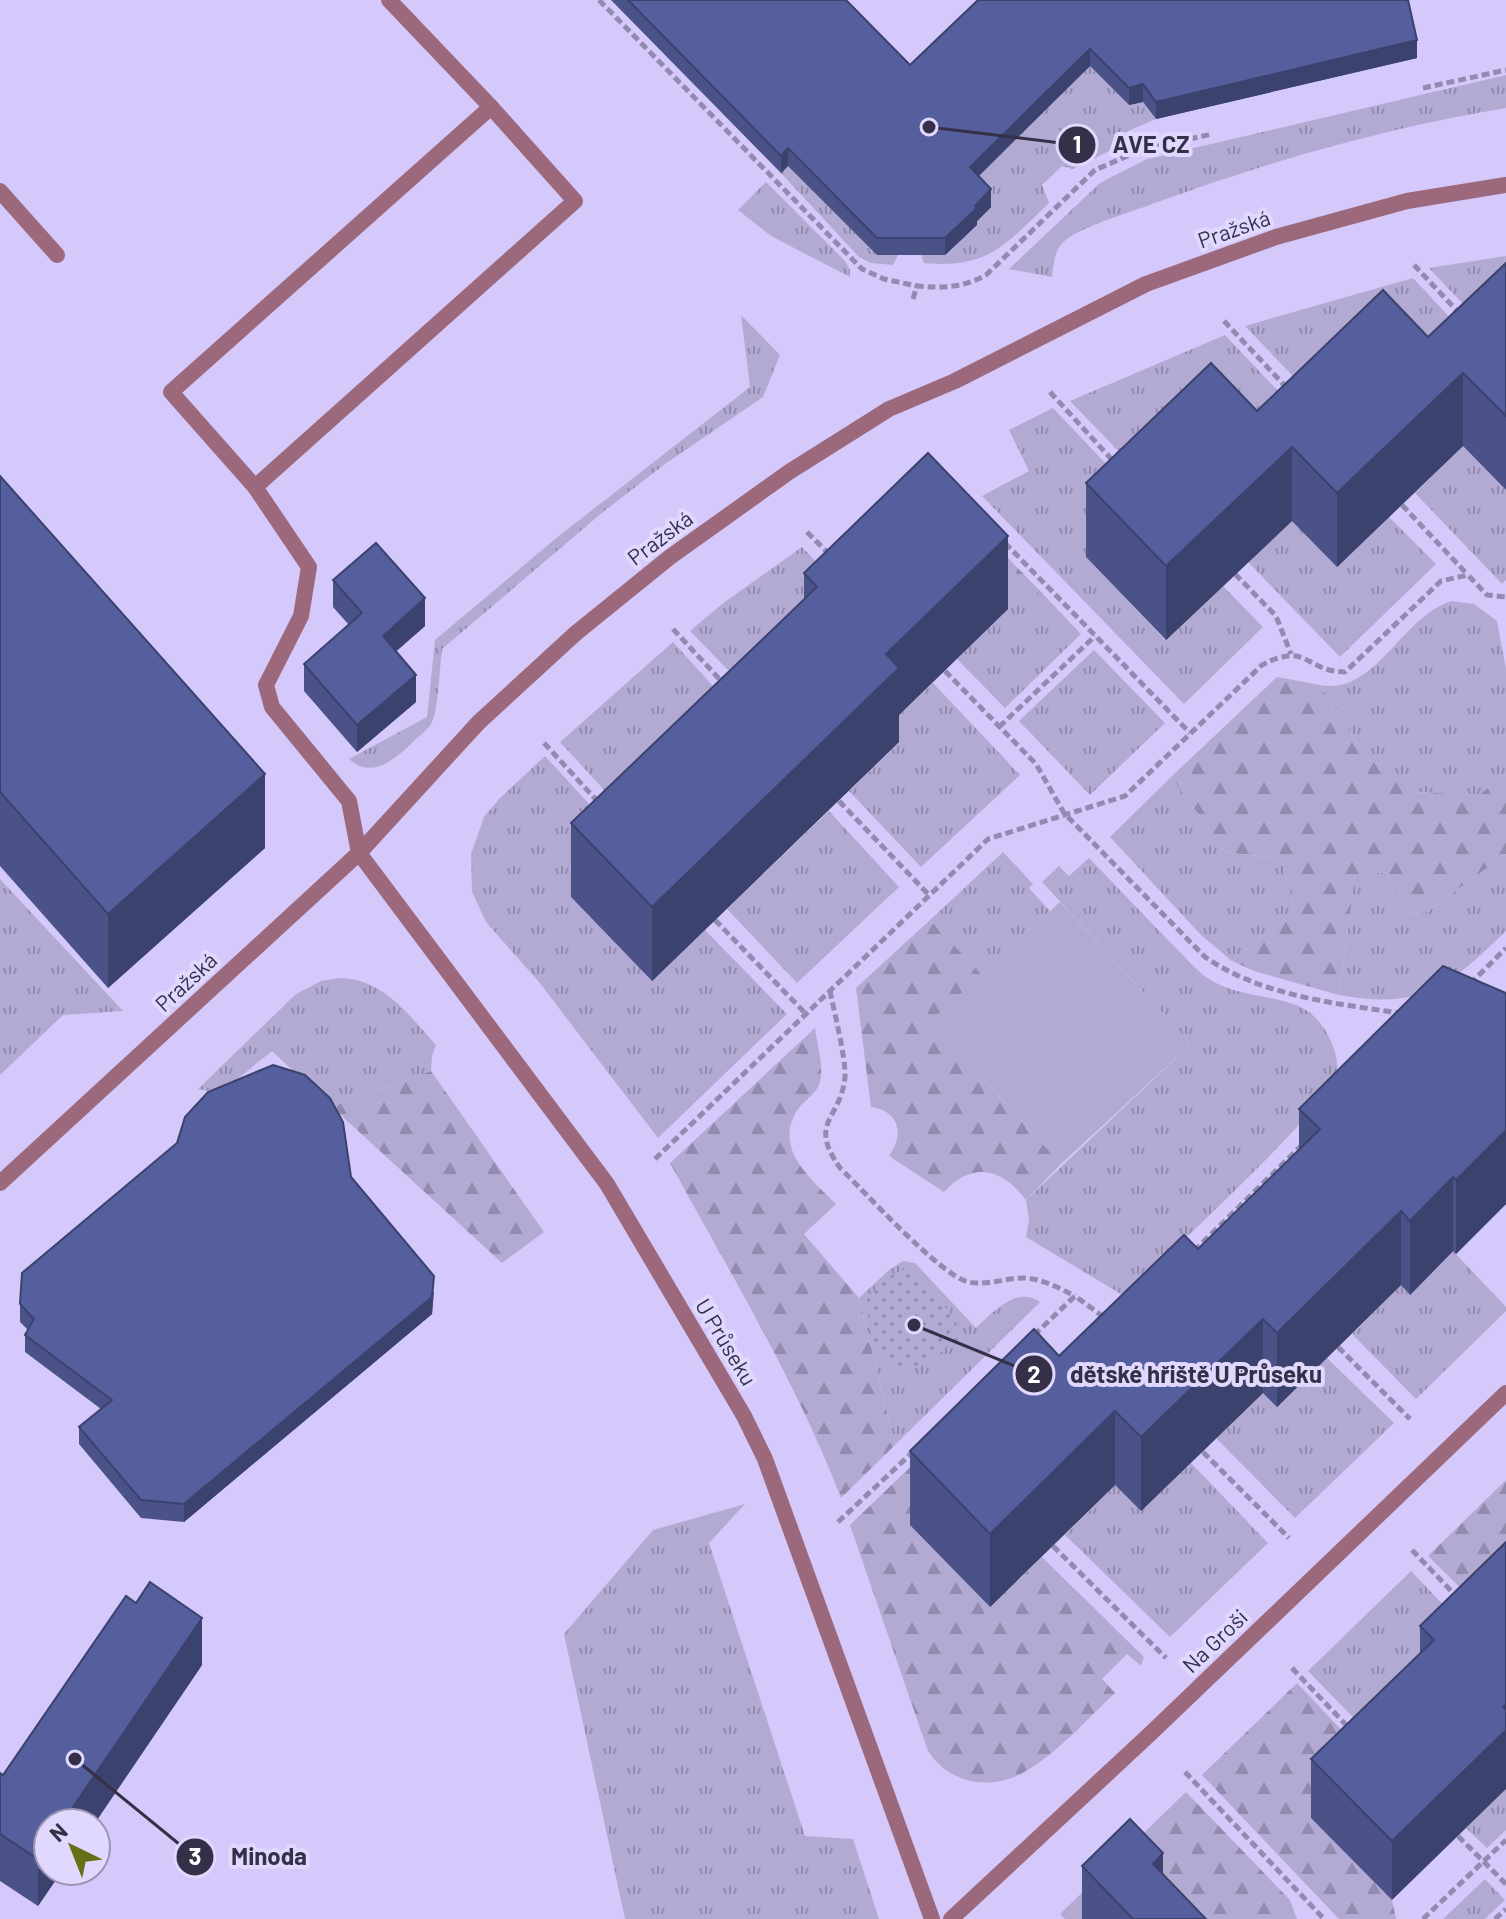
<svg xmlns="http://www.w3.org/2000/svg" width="1506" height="1919" viewBox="0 0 1506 1919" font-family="Barlow,sans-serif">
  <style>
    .grass { fill: url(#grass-tufts) }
    .forest { fill: url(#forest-firs) }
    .park { fill: url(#park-dots) }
    .pitch { fill: #b3aad4 }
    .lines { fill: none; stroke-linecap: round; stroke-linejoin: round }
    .path { stroke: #938ab1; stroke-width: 5; stroke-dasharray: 8 4; stroke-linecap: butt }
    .service { stroke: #9c687c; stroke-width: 16 }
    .minor { stroke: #9c687c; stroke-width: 16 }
    .wall { fill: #4a5287 }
    .shaded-wall { fill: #3c426e }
    .building { fill: #565f9d; stroke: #3c426e; stroke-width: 2 }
    .labels { text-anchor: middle; stroke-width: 8; stroke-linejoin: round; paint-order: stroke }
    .street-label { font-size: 22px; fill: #352f47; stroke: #e0d8fe }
    .leader { fill: none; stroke: #352f47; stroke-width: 3 }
    .callout-dot { fill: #352f47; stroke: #e0d8fe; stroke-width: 3 }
    .mark-label { font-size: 24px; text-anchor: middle; font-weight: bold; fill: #fff }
    .callout-label { font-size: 24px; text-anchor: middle; font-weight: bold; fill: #352f47; stroke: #e0d8fe; stroke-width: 8; stroke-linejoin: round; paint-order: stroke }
  </style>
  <defs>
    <pattern id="grass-tufts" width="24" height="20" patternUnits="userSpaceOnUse" patternTransform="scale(2)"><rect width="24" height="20" fill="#b3aad4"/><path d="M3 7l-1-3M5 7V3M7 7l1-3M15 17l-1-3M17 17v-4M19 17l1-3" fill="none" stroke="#928bae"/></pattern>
    <pattern id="forest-firs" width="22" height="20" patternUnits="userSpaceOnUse" patternTransform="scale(2)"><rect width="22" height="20" fill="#b3aad4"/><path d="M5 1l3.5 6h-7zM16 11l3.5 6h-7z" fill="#928bae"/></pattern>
    <pattern id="park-dots" width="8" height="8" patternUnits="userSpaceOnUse" patternTransform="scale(2)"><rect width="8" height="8" fill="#b3aad4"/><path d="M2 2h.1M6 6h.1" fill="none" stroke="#928bae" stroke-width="1.8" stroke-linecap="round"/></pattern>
  </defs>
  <rect width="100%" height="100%" fill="#d4c9fa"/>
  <g class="grass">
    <path d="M1090,66L1129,105L1143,102L1156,119L1126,132L1129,141L1073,169L1062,166L1042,185L1049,203C1006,244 989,269 924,263L921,255V234H968L977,226V143L1009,146Z"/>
    <path d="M1506,75V108C1385,128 1267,162 1152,204C1129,213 1086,225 1067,239C1054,249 1054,262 1052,277L1009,269L1100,183L1147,159Z"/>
    <polygon points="828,126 897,233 898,255 893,265 871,263 859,257 781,173"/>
    <polygon points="766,182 845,261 850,270 850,277 771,236 738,210"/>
    <polygon points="1506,256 1506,337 1500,343 1429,268"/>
    <polygon points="1413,278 1486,356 1330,415 1245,326"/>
    <path d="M741,315L780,355L763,397L665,464L603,512L442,649C440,664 438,715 431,724C427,731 418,736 413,742C395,759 372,780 349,759L427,717L435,640L555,539L750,387Z"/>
    <polygon points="1225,335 1314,429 1156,490 1070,401"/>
    <polygon points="1053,408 1143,503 1086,557 1165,640 1223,586 1263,627 1184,704 982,496 1029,471 1009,430"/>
    <polygon points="1463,446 1506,490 1506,580 1502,584 1415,493"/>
    <polygon points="1389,517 1436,564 1340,657 1248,562 1292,521"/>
    <polygon points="802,547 852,599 767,710 690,631 722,604"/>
    <polygon points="1040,591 1081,634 1005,708 957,659 1008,609"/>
    <path d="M1452,601L1474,604L1497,621L1506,669V774L1479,795L1411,792L1388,764L1368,760L1320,685C1376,696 1402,615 1452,601Z"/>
    <polygon points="673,642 749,726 641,830 560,742"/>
    <polygon points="1094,650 1165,723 1090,795 1019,721"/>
    <polygon points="933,683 1020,775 921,867 849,791 899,743 886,728"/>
    <polygon points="545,756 626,844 571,897 651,980 705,930 787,1014 658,1138 539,982 486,922 472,892 471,854 484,817 500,798"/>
    <polygon points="1171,777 1226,852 1282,859 1295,911 1232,961 1201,935 1110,837"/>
    <polygon points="829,811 899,887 797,983 727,909"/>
    <polygon points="1003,852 1033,884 1029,888 1050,911 982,975 930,920"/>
    <path d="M1506,854V931C1448,987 1423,1010 1339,995L1355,875L1386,872L1409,914L1425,913Z"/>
    <path d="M1089,858C1116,886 1142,913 1169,941C1183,954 1197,973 1214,982C1243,998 1281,995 1306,1010C1324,1021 1340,1052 1337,1073C1331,1106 1158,1263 1124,1296L1026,1237L1029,1220L1026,1200L1191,1044L1042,882L1059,866L1069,876Z"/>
    <polygon points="0,879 123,1011 63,1015 0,1075"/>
    <path d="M339,978C384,979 408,1014 436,1045L432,1056L431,1071L332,1107L272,1051L220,1093L198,1089L296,994L321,981Z"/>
    <polygon points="1453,1251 1506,1307 1506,1311 1416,1399 1352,1334 1401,1285 1409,1294"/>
    <path d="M903,1261L915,1263L976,1328C992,1313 1017,1285 1040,1302L895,1445L859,1298L889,1270Z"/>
    <polygon points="1327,1358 1394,1423 1295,1518 1216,1438 1263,1393"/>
    <polygon points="1191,1463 1268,1543 1170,1637 1065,1535 1115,1485 1141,1511"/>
    <polygon points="745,1504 709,1543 805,1836 853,1839 879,1919 625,1919 564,1634 653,1530"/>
    <polygon points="1411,1571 1471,1634 1383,1748 1308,1671"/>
    <polygon points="1506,1789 1506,1830 1487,1848 1466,1828"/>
    <polygon points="1485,1879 1505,1900 1485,1919 1443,1919"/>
  </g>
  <g class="forest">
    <polygon points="926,473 1040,591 1008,609"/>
    <polygon points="1277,677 1320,685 1368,760 1388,764 1411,792 1479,795 1506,774 1506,854 1425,913 1409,914 1386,872 1355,876 1339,995 1254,971 1232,961 1295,911 1282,859 1226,852 1171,777"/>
    <path d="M930,920L982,975L931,1021L1061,1164L1026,1200C1002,1168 972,1161 944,1192L889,1156C905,1134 899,1111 871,1107L856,988Z"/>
    <path d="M815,1028C817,1044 825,1069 819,1085C814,1096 800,1103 795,1114C775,1151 813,1181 836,1204L804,1234L859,1298L895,1445L841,1498C796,1381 730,1273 670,1163Z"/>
    <polygon points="431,1071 544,1232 502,1263 332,1107"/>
    <path d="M935,1443L911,1525L990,1607L1042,1557L1144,1657L1141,1666L1127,1654L1102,1679L1115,1693C1087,1719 1059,1752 1026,1771C992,1792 949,1784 928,1751L850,1525Z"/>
    <polygon points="1506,1480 1506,1601 1490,1617 1428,1556"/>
    <polygon points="1297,1683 1370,1760 1312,1818 1392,1900 1396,1919 1339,1919 1202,1775"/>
    <polygon points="1186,1792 1290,1900 1297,1919 1065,1919 1060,1914"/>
  </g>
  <path class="park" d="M906,1269C931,1286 950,1309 963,1336C949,1345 924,1366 909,1369C872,1377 868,1322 867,1298C878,1286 890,1273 906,1269Z"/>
  <polygon class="pitch" points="1060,902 1191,1044 1061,1164 931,1021"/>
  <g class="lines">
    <g class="path">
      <polyline points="599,0 862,269 884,279 917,286"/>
      <polyline points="1423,88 1506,70"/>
      <polyline points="1414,265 1460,314"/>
      <path d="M913,299L917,286C944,288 962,288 986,275L1095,170L1141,150L1212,134"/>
      <polyline points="1224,321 1286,387"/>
      <polyline points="1050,392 1114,462"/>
      <polyline points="1402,505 1468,575"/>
      <polyline points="807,532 829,554"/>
      <polyline points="1005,543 1190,733"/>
      <polyline points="1235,574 1276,616 1291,654"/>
      <polyline points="673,629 724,684"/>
      <path d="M945,671L1036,764L1064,813L1205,957C1262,996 1333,1003 1399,1013"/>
      <polyline points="999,727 1095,636"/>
      <polyline points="544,743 600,804"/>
      <polyline points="839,801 929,895"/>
      <polyline points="715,920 806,1014"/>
      <polyline points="1470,984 1506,948"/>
      <path d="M830,991C834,1011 846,1058 845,1077C841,1120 807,1121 840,1168C866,1193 939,1274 968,1282C987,1286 1004,1278 1023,1278C1041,1278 1059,1288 1075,1296"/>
      <path d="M655,1159L988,839L1125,796L1262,665C1308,641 1304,671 1345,672L1441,581L1468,575L1487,595L1506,597"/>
      <polyline points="1194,1251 1304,1143"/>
      <polyline points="1034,1335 1075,1296 1105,1318"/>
      <polyline points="1338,1347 1410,1419"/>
      <polyline points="1203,1452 1289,1538"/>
      <polyline points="838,1522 915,1450"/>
      <polyline points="1053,1546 1166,1658"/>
      <polyline points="1412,1550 1456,1596"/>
      <polyline points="1292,1668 1349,1728"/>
      <polyline points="1185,1772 1324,1919"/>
      <polyline points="1458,1836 1506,1884"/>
      <polyline points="1423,1919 1506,1840"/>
      <polyline points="1495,1919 1506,1909"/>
    </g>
    <g class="service">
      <polyline points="389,0 491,107"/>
      <polyline points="0,191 57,255"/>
      <polyline points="255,487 575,201 491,107 171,392 255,487 309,567 301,616 266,685 272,707 349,801 359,853"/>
    </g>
    <g class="minor">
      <polyline points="359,853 607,1184 744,1416 765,1459 932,1919"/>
      <polyline points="0,1183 359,853 479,722 576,633 670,557 789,472 889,409 955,381 1146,284 1276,237 1407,201 1506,185"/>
      <polyline points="951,1919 1150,1734 1506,1393"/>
    </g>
  </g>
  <g class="wall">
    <polygon points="611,0 846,0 910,65 978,0 1417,58 1156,119 1143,102 1129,105 1090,66 979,176 991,207 977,221 977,225 945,255 877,255 788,166 781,173"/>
    <polygon points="1506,263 1506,490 1463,446 1337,567 1292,521 1166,640 1086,557 1086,483 1428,337"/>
    <polygon points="0,476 265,848 108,988 0,866"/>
    <polygon points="804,573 1008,609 899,715 899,742 652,981 571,897 571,823 804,600"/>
    <polygon points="333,580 425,626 396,651 416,702 357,752 304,691 304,664 349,625 333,607"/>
    <polygon points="1506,993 1506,1204 1456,1254 1453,1251 1410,1295 1401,1285 1277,1407 1263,1393 1141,1511 1115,1485 990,1607 910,1525 910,1451 1059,1356 1198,1249 1299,1150 1299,1109"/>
    <polygon points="351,1177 434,1293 432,1314 184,1522 141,1518 79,1444 79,1427 101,1409 25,1352 25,1335 28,1330 20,1322 20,1304"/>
    <polygon points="1506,1542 1392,1900 1311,1818 1311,1759 1420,1654 1420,1626"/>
    <polygon points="202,1665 38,1906 0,1881 0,1773 3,1775"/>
    <polygon points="1082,1866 1163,1874 1206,1919 1082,1919"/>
  </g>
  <g class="shaded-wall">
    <polygon points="1417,40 1417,58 1156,119 1156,102"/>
    <polygon points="1090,49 1090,66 970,184 970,167"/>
    <polygon points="1143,84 1143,102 1129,105 1129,88"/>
    <polygon points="788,148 788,166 781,173 781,156"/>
    <polygon points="991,189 991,207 977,221 977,225 945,255 945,238"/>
    <polygon points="1463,373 1463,446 1337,567 1337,493"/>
    <polygon points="1292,447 1292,521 1166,640 1166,566"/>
    <polygon points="1008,536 1008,609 899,715 899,742 652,981 652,907 886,654"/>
    <polygon points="425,598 425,626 383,663 383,636"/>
    <polygon points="416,675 416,702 357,752 357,725"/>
    <polygon points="265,774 265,848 108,988 108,914"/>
    <polygon points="1506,1130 1506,1204 1456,1254 1456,1180"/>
    <polygon points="1453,1177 1453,1251 1410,1295 1410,1221"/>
    <polygon points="1401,1211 1401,1285 1277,1407 1277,1333"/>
    <polygon points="434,1276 432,1314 184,1522 184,1504"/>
    <polygon points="1263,1319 1263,1393 1141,1511 1141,1437"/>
    <polygon points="1115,1411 1115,1485 990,1607 990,1534"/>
    <polygon points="202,1618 202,1665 95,1823 62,1823"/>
    <polygon points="1506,1704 1506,1789 1392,1900 1392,1841"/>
    <polygon points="48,1844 48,1871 62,1871 38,1906 38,1859"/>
    <polygon points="1163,1853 1163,1919 1153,1864"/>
  </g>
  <g class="building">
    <polygon points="628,0 846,0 910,65 978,0 1408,0 1417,40 1156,102 1143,84 1129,88 1090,49 970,167 991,189 975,206 977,208 945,238 877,238 788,148 781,156"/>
    <polygon points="1506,263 1506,416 1463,373 1337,493 1292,447 1166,566 1086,483 1211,363 1257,411 1383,290 1428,337"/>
    <polygon points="928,453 1008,536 886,654 899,668 652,907 571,823 817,587 804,573"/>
    <polygon points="0,476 265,774 108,914 0,792"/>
    <polygon points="376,543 425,598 383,636 416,675 357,725 304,664 362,613 333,580"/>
    <polygon points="1443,966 1506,993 1506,1130 1456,1180 1453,1177 1410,1221 1401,1211 1277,1333 1263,1319 1141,1437 1115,1411 990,1534 910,1451 1034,1329 1059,1356 1184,1235 1198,1249 1320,1129 1299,1109"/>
    <polygon points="273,1065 305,1075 330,1098 343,1122 351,1177 434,1276 432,1297 184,1504 141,1500 79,1427 112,1400 25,1335 34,1319 20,1304 22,1273 177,1143 185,1117 208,1092"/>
    <polygon points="1506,1542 1506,1704 1503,1707 1506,1710 1506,1730 1392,1841 1311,1759 1434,1640 1420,1626"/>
    <polygon points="150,1582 202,1618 62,1823 48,1823 48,1844 38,1859 0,1834 0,1773 3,1775 126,1596 136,1603"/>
    <polygon points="1130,1819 1163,1853 1153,1864 1206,1919 1133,1919 1082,1866"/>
  </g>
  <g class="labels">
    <g class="street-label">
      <text transform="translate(1234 229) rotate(-19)" y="8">Pražská</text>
      <text transform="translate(660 538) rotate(-37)" y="8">Pražská</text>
      <text transform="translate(186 982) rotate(-43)" y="8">Pražská</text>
      <text transform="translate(726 1342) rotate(59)" y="8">U Průseku</text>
      <text transform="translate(1215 1641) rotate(-44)" y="8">Na Groši</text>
    </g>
  </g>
  <path class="leader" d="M929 127L1077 145M914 1325L1034 1374M75 1759L195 1857"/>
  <g class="callout-dot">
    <circle cx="929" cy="127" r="8"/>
    <circle cx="914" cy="1325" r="8"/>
    <circle cx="75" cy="1759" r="8"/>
    <circle cx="1077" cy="145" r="20"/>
    <circle cx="1034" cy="1374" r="20"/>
    <circle cx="195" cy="1857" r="20"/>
  </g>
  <g class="mark-label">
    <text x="1077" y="153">1</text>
    <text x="1034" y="1383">2</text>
    <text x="195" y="1865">3</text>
  </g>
  <g class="callout-label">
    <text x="1151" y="153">AVE CZ</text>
    <text x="1196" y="1383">dětské hřiště U Průseku</text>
    <text x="269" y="1865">Minoda</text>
  </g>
  <g transform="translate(72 1847) rotate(317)"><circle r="38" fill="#e0d8fe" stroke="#9c94b5" stroke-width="2"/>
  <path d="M0-6L14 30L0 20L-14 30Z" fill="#666f16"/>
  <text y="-12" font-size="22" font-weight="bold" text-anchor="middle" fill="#352f47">N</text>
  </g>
</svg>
